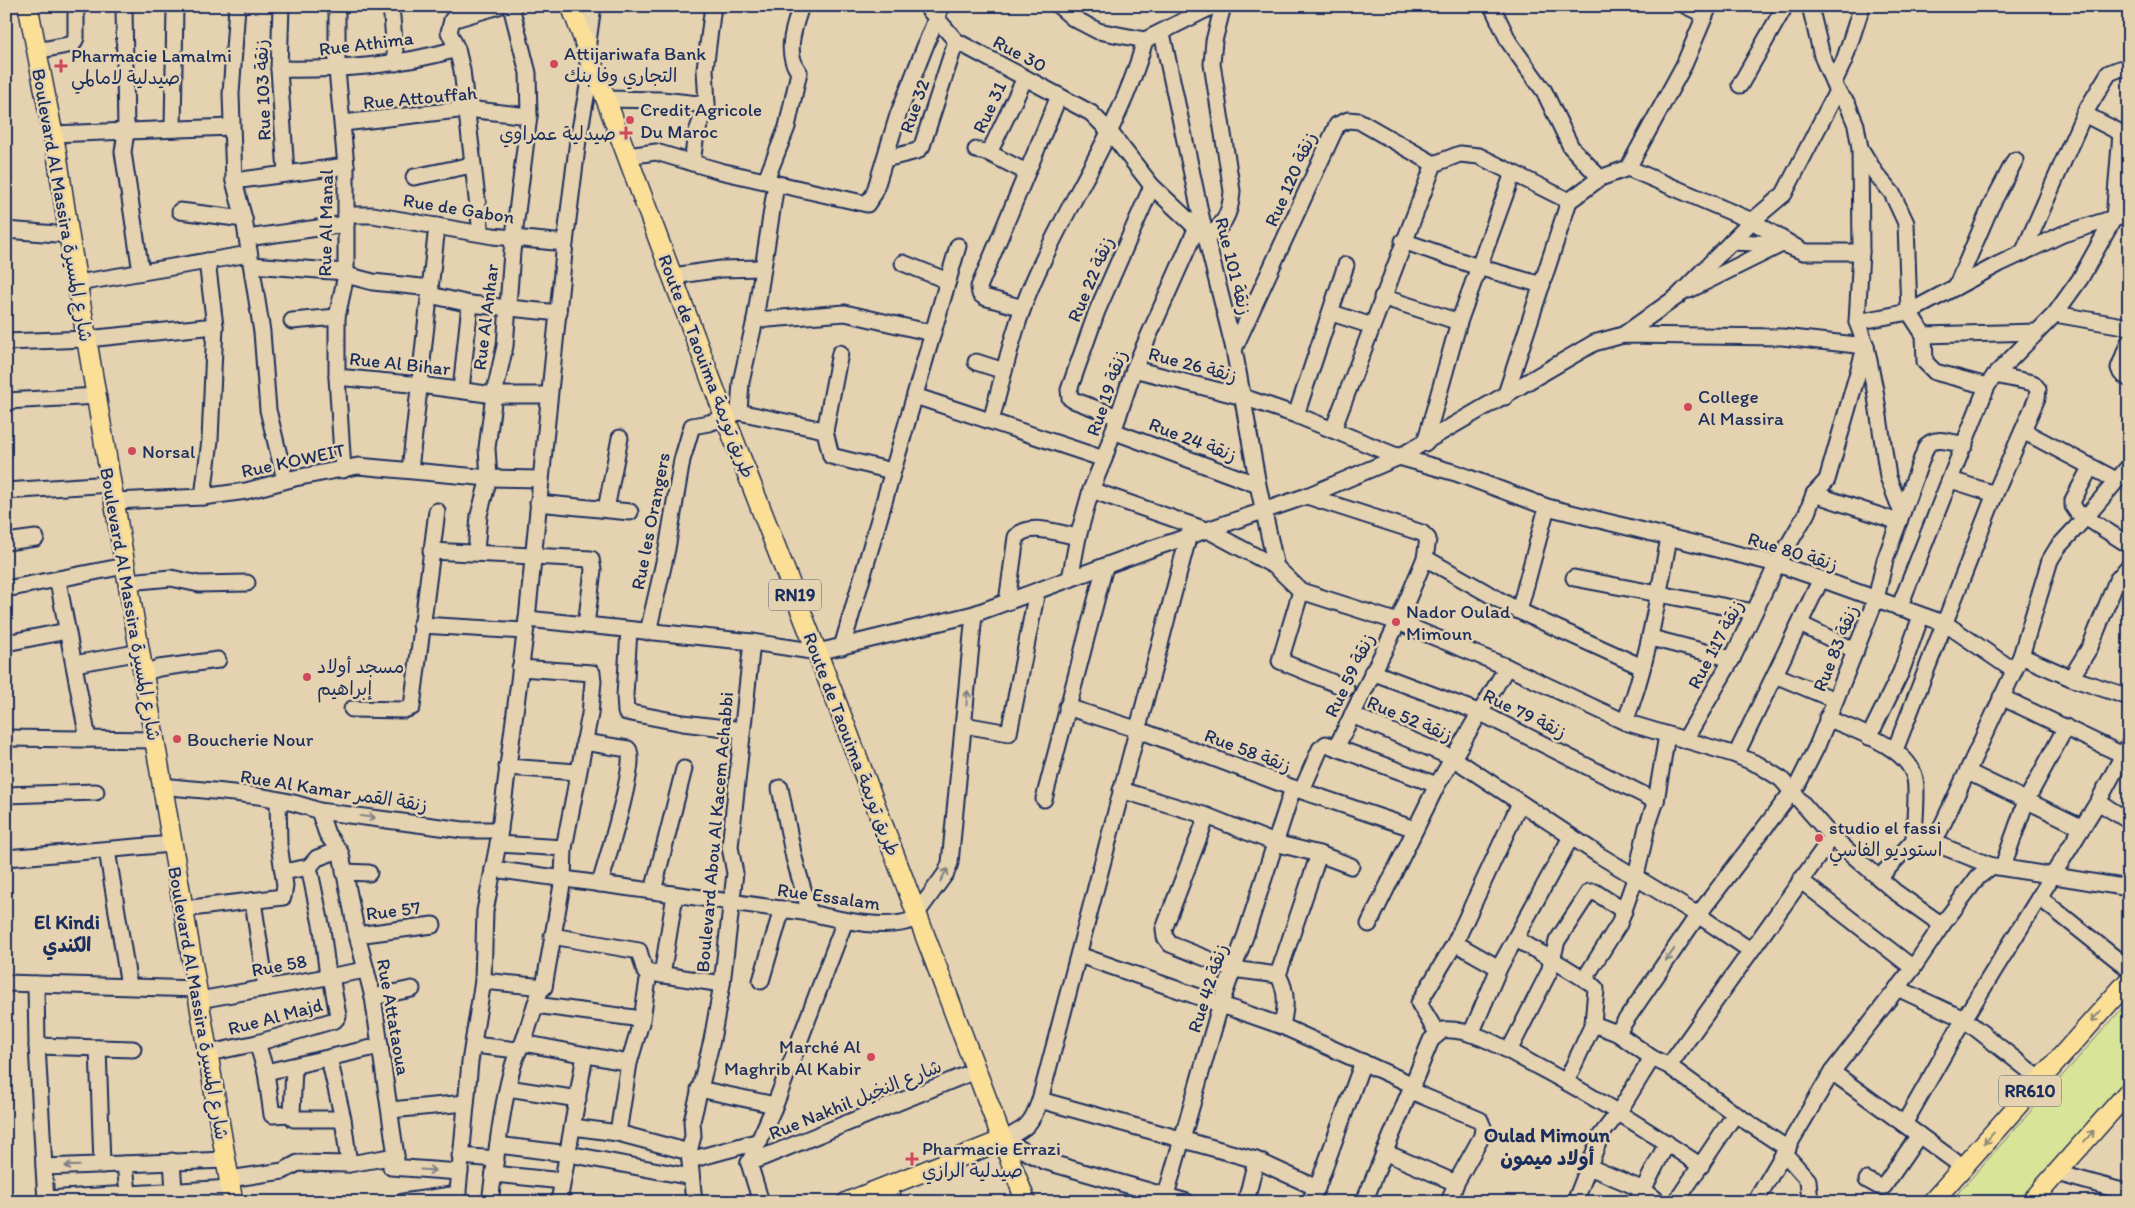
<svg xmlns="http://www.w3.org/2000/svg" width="2135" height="1208" viewBox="0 0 2135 1208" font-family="Itim,'Playpen Sans Arabic',sans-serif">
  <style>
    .green { fill: #d8e598; stroke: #7a8a7b }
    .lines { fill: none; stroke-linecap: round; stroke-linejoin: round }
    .minor-casing { stroke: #1b2f5e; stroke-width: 19 }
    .major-casing { stroke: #1b2f5e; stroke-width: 22 }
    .minor { stroke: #e5d2b0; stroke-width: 15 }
    .major { stroke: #fbdf96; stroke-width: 19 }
    .oneway { stroke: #808087 }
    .oneway2 { stroke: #8b877a }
    .poi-dot { fill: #d1495b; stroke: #e5d2b0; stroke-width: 2 }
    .labels { text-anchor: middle; stroke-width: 5; stroke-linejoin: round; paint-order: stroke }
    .shield { fill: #e5d2b0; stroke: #586077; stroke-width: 1 }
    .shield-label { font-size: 18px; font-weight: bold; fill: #1b2f5e }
    .street-label { font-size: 19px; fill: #1b2f5e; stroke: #e5d2b0 }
    .poi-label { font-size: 19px; fill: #1b2f5e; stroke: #e5d2b0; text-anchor: start }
    .neighbourhood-label { font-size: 20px; font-weight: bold; fill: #1b2f5e; stroke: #e5d2b0 }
  </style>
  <rect width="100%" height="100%" fill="#e5d2b0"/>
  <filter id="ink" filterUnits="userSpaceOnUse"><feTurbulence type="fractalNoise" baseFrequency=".02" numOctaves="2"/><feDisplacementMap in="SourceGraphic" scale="10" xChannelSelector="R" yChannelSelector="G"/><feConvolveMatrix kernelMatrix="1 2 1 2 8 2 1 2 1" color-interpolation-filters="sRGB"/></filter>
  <g filter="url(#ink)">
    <polygon class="green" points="2129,1001 2129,1081 2023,1202 1950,1202"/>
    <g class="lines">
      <g class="minor-casing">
        <g id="minor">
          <polyline points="124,6 126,132 123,152 141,272"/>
          <polyline points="237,6 231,94 234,181 244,219 262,332 268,410 285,480"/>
          <polyline points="281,6 279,69 286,173"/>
          <polyline points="337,6 337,70 346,166 346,275 337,317 337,377 343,470"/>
          <polyline points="391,6 396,63"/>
          <path d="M926,6L956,41L1091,113L1110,132L1152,186L1206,237C1224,228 1231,210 1232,191L1212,64L1214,41L1223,6"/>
          <polyline points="1059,6 1073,18 1098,31 1145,40 1213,6"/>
          <polyline points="1492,6 1509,42 1544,91 1571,147 1600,178"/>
          <polyline points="1686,6 1705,15"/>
          <polyline points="1810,6 1822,56 1837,91 1848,105 1856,125 1860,148 1861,252 1857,322 1866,346 1875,390 1888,477 1902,513"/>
          <polyline points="1162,33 1202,221 1234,349 1258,485 1276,567"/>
          <polyline points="36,51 73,44 76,38 76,6"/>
          <path d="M279,69C340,70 398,66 457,49"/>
          <polyline points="1834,82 1844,61 1862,6"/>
          <polyline points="1740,85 1785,6"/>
          <polyline points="605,99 662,100 707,105"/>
          <polyline points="2084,114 2129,137"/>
          <polyline points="343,123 467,109 529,116"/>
          <polyline points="173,129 175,6"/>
          <polyline points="53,134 231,127"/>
          <polyline points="1860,148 1876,174 1892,193 1906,223 1909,312 1924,335 1925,362 1935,372 1987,386"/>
          <polyline points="976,150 989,153 1026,172"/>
          <polyline points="989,153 1025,78"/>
          <polyline points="627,156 656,152 720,171 867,204 874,194 898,115 941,6"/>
          <polyline points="885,159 917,151 922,146 956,41"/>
          <polyline points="692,163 696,134 707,105 705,69 713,6"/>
          <polyline points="1628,168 1752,221 1804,252"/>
          <polyline points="414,177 472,165"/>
          <path d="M766,180L787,127L799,72C784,53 794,27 801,6"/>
          <polyline points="234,181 346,166"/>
          <polyline points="180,211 244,219"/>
          <polyline points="346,215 373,215 493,236 565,243"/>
          <polyline points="6,230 69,235"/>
          <polyline points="481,233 462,70 457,49 449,32 452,20 499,6"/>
          <polyline points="247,238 346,224"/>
          <polyline points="1403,241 1478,267 1542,285"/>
          <polyline points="1731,242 1783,244 1804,252 1861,252"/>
          <polyline points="2023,253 2084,114 2109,73 2119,69 2129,68"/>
          <polyline points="903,263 948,281"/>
          <polyline points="252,265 345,272"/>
          <polyline points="346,275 373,282 431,288"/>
          <polyline points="673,276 721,269 762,268"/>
          <polyline points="78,283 249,254"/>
          <polyline points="1956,287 1990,208 2015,160"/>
          <polyline points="1689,290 1780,245"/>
          <polyline points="430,295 470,304 559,313"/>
          <polyline points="1382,297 1459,322"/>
          <polyline points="1023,308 984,297 980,294 979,287 1059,96"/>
          <polyline points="1332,313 1372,326"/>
          <polyline points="2055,314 2129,327"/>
          <polyline points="755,320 845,313 932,333"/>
          <polyline points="292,321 337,317"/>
          <polyline points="1857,322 1909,312 1999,264 2063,234 2114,218 2129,216"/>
          <polyline points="1623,335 1678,296 1752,221 1784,194 1837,91"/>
          <polyline points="1924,335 2037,332"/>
          <polyline points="6,342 87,339 215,326"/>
          <polyline points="2129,342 2119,368 2121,373 2129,379"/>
          <polyline points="1234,349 1337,125 1348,120 1359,121 1434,164"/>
          <polyline points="976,362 1004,371"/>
          <polyline points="1134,369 1243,397 1296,415 1399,457 1456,473 1547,507 1777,564 1821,579 1946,624 2013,670"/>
          <polyline points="337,377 420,385 494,395 549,395"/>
          <polyline points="461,390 470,304"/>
          <polyline points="915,396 1104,459"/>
          <polyline points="1505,397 1569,201 1600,178 1628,168 1684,65 1709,6"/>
          <polyline points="6,401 98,396"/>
          <polyline points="739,412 741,382 755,320 776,184"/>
          <polyline points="1296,415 1346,265"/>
          <polyline points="1118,417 1073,400 1070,398 1069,390 1097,311 1152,186"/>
          <path d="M991,421C1004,373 1014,325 1034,280C1069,199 1122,126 1145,40"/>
          <polyline points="1333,430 1434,164 1460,154 1479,156 1569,201"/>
          <polyline points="825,431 840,353"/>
          <polyline points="1113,431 1258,485"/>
          <polyline points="2023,431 2116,480"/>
          <polyline points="1425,443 1459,322 1513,173"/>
          <polyline points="2090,468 2073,500 2073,506 2077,512 2129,545"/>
          <polyline points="410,470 437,226"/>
          <polyline points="1951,480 1995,494"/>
          <polyline points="1091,490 1209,531 1276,567 1301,591 1398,622 1507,667 1625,722 1736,755 1759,765 1781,779 1832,837 1894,891 1942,925"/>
          <polyline points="6,491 111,484"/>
          <polyline points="1814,494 1899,522"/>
          <polyline points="1307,496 1422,533 1428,539 1425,558 1398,622 1337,746"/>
          <polyline points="203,497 210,440 215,326 207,261"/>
          <polyline points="114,501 203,497 246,491 295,478 358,466 489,478 540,479"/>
          <polyline points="538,503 630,512"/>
          <polyline points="606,509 620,438"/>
          <polyline points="6,542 36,538"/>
          <polyline points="431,551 591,559 593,570 586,625"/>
          <polyline points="476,552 479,515 489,478 487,448 494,395 505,346 512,252 529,116 528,73 511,6"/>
          <polyline points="1425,558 1519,611 1642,667"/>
          <polyline points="1574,578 1754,612"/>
          <polyline points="1070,579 1078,537 1091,490 1104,459 1134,369 1197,227"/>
          <polyline points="58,581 88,739"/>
          <polyline points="128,582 171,578 199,584 247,583"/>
          <polyline points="6,589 125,566"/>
          <polyline points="1301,591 1280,661 1346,688"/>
          <path d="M1007,602L1016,537C1029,521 1060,534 1078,537"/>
          <polyline points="1899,608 1987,386 1995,375 2055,314 2080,279 2114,218 2121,133"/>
          <polyline points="1519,611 1547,507"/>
          <polyline points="527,619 752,642 818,652 974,614 1151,549 1307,496 1399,457 1594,343 1623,335 1782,337 1866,346"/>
          <polyline points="1800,624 1856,651"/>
          <polyline points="421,625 525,631"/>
          <polyline points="629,630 625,695 626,712 683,723 742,730"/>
          <polyline points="648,632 667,549 682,460 692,426 709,423 739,412 819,429 825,431 831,456 892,471"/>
          <polyline points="1651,638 1732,659"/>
          <polyline points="6,643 67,631"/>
          <polyline points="842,647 958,246"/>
          <polyline points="2021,656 2071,678 2129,697"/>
          <polyline points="74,664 141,652"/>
          <polyline points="1372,672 1481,713 1656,801"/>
          <polyline points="143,673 159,668 218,660"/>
          <polyline points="1775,675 1835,700"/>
          <polyline points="2071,678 2090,647 2117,580 2129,566"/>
          <polyline points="2001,697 2123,755"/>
          <polyline points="1067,707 1139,730 1293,788 1415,829"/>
          <polyline points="352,709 404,710 412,707 437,511"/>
          <polyline points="1352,715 1453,758 1599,855 1698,915 1750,950"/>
          <path d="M1827,718C1854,730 1909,747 1915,779C1918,793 1914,824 1914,840L1934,843L1992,866L2129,888"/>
          <path d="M1625,722C1648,663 1657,601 1669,538"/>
          <polyline points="964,725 1009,733 1037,591"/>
          <polyline points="1869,737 1901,672 1921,616"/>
          <polyline points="6,738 155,740"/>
          <polyline points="1685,740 1732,659 1777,564 1807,513 1814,494 1827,480 1865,348"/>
          <path d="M584,742L628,749C639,758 605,865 600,884"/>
          <polyline points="1895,750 1995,494 2037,398 2038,389 2033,383 1995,375"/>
          <polyline points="1736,755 1821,579"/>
          <polyline points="507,767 577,772"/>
          <polyline points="1968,772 2081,827"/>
          <path d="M163,786C213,792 272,793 319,811L463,830H500"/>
          <polyline points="780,788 794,858 810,913"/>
          <polyline points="1121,790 1207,816 1275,843 1319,854 1351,866"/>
          <polyline points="1302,790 1320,749 1326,744 1437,785"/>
          <polyline points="6,795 96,792"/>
          <polyline points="1044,799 1105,566"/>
          <polyline points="2098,802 2129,821"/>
          <polyline points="319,811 327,834 341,854 357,935 373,997 396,1156 391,1167 460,1172"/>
          <polyline points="1207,816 1164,929 1165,937 1170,944 1233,969 1278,975"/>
          <polyline points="1934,843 2021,656 2050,560 2058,547 2086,517 2129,466"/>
          <polyline points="498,844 564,848"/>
          <polyline points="107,850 129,986"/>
          <polyline points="6,858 172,844"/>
          <polyline points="2003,866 2026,801 2066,727"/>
          <polyline points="309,867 322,929 328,976"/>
          <path d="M493,869L810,913C838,919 885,931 912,920L946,873L950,863L974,614"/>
          <polyline points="283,872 309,867 317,858 339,850"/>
          <polyline points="344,872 369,873"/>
          <polyline points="1879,878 1914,840"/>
          <polyline points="1800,880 1913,968"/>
          <polyline points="653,891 684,769"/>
          <polyline points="2040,898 2129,969"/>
          <polyline points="253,901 266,988"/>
          <polyline points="183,909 283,897 285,886 279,844 278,801"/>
          <polyline points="1369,924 1437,785 1507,667"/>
          <polyline points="357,935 433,925"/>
          <polyline points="552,936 639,951 645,972 722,984"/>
          <path d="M1516,939C1528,946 1593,982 1596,989L1593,1024L1566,1082"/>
          <polyline points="1455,943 1499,968"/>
          <polyline points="1079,955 1282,1026 1413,1085"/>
          <polyline points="662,975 675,895"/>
          <polyline points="1585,978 1619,924 1636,876 1647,827 1656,801 1667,735"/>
          <polyline points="483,981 544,987"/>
          <polyline points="761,981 782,909"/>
          <polyline points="6,983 197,989"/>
          <polyline points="36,984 37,1046 46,1202"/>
          <polyline points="1897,988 1964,1019 2040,1079"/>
          <polyline points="373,997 412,989"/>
          <polyline points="199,1000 366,970"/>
          <polyline points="535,1005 642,1019"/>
          <polyline points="1593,1024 1617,1033 1652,1058 1669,1066 1735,1114 1788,1149"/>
          <path d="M1282,1026C1286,1007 1288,992 1278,975L1319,854"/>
          <polyline points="1437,1033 1419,1003 1455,943 1520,803"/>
          <path d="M1617,1033L1698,915L1798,784L1817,746L1876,599L1885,560L1926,447C1934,435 1953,443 1965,445"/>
          <polyline points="1471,1034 1499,968 1571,837"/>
          <polyline points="257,1043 266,1072 380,1046"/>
          <polyline points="523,1043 629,1063"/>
          <polyline points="474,1045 517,1050"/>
          <polyline points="37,1046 133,1049"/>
          <polyline points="98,1048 102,1165"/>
          <polyline points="1509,1051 1549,972 1557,941 1589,892 1595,892 1624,911"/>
          <polyline points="209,1053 257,1043 335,1020 338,1016 331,976"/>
          <polyline points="329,1058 343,1119 349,1164"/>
          <polyline points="1669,1066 1832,837"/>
          <polyline points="294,1067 292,1114 294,1119 343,1119"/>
          <polyline points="266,1072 272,1115 292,1114"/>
          <polyline points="1832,1072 1963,1167"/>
          <polyline points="508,1088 578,1099"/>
          <polyline points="699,1089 775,1105"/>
          <polyline points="1411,1091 1480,1120 1483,1127 1482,1136 1456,1183 1449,1202"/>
          <polyline points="1040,1100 1256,1160 1317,1188"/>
          <polyline points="390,1110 466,1103"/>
          <polyline points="1904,1124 1964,1019 2098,802 2129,744"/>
          <polyline points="573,1127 618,1133 689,1152"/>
          <polyline points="618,1133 629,1063 642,1019 649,973"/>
          <path d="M1003,1140C1026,1128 1031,1126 1040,1100L1188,538"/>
          <polyline points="1003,1140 1044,1161 1187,1202"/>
          <polyline points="498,1145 569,1154 691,1177"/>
          <polyline points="1384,1152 1456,1183"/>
          <polyline points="1785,1154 1808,1180 1810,1202"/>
          <polyline points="460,1156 496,1159"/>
          <polyline points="690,1160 760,1141"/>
          <polyline points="172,1161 174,1190"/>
          <polyline points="749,1163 775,1105 845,921"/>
          <polyline points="749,1163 975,1071"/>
          <polyline points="749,1163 761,1202"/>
          <polyline points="125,1164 128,1193"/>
          <polyline points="44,1167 226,1160"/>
          <polyline points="1589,1167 1644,1190 1659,1202"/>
          <polyline points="2057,1173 2129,1193"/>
          <polyline points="494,1174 562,1181"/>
          <polyline points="229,1179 283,1171 298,1163 349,1164 396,1156"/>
          <polyline points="1867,1180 1878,1186 1884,1186 1919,1135"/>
          <polyline points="889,1185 894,1202"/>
          <polyline points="46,1199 231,1188"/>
          <polyline points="403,1202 458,1194"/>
          <polyline points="457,1202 470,1062 483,981 485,911 498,844 527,619 565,243 578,140 589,81 587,49 593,6"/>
          <path d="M490,1202C495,1167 505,1067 523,1043L540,991L544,987L563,879L564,848L590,714L593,681L592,673L520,668"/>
          <polyline points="559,1202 585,1055"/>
          <polyline points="694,1202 689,1152 693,1136 692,1121 712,1040 722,984 735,873 730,847 752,642"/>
          <polyline points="1164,1202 1221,1003 1246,934 1293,788"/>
          <polyline points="1246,1202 1256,1160"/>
          <polyline points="1309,1202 1317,1188 1363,1062"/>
          <path d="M1364,1202L1431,1040L1443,1030C1473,1028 1505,1049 1531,1063C1590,1094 1646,1129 1701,1166"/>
          <polyline points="1575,1202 1601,1135 1618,1113 1652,1058"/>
          <polyline points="1637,1202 1667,1143"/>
          <polyline points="1676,1202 1735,1114"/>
          <polyline points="1755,1202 1832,1072 1913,968 1942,925 1978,877 1992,866"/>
        </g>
      </g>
      <g class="major-casing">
        <g id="major">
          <polyline points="28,6 57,155 69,235 233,1202"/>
          <polyline points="571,6 725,417 833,693 1026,1202"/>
          <polyline points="847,1202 1003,1140"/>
          <polyline points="1932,1202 2129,980"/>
          <polyline points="2031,1202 2129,1091"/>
        </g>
      </g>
      <use href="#minor" class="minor"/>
      <use href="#major" class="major"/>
    </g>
    <defs><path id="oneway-shaft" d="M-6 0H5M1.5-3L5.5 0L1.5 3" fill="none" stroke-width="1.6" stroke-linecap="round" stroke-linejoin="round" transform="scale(1.25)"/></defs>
    <g class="oneway">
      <use href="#oneway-shaft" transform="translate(967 698) rotate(-85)"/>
      <use href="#oneway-shaft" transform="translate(368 817) rotate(7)"/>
      <use href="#oneway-shaft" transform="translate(944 875) rotate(-60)"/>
      <use href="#oneway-shaft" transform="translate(1670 955) rotate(125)"/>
      <use href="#oneway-shaft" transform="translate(72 1166) rotate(178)"/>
      <use href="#oneway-shaft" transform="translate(428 1170) rotate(4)"/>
    </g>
    <g class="oneway2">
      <use href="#oneway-shaft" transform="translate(2096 1016) rotate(132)"/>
      <use href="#oneway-shaft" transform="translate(2089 1136) rotate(-49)"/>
      <use href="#oneway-shaft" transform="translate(1989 1138) rotate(131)"/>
    </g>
  </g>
  <g class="poi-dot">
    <circle cx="554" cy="64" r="5"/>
    <path d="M58.5 58.5h5v5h5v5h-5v5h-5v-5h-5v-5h5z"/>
    <circle cx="630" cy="120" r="5"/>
    <path d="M623.5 125.5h5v5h5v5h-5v5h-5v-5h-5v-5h5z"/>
    <circle cx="1688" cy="407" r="5"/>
    <circle cx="132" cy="451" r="5"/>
    <circle cx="1396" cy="622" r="5"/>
    <circle cx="307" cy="677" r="5"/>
    <circle cx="177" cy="739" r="5"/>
    <circle cx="1819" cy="838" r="5"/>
    <circle cx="871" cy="1057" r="5"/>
    <path d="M909.5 1151.5h5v5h5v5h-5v5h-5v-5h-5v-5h5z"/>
  </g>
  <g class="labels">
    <g class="shield">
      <rect x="769" y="579.5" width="52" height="31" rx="4"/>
      <rect x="1999" y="1075.5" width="62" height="31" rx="4"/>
    </g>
    <g class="shield-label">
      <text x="795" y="601">RN19</text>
      <text x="2030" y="1097">RR610</text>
    </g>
    <g class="street-label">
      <text transform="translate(366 43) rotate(-7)" y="7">Rue Athima</text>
      <text transform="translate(1020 53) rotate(28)" y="7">Rue 30</text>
      <text transform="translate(262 90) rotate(-92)" y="7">Rue 103 زنقة</text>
      <text transform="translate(420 97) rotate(-5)" y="7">Rue Attouffah</text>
      <text transform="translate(914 106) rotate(-71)" y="7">Rue 32</text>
      <text transform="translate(989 107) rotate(-65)" y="7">Rue 31</text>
      <text transform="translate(1290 179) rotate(-66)" y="7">Rue 120 زنقة</text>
      <text transform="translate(63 205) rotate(80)" y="7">Boulevard Al Massira شارع المسيرة</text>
      <text transform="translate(459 208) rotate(9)" y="7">Rue de Gabon</text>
      <text transform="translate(325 223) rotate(-89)" y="7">Rue Al Manal</text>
      <text transform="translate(1234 266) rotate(76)" y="7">Rue 101 زنقة</text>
      <text transform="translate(1090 279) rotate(-67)" y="7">Rue 22 زنقة</text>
      <text transform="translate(485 317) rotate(-83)" y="7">Rue Al Anhar</text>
      <text transform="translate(400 363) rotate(6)" y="7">Rue Al Bihar</text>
      <text transform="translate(1193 364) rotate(15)" y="7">Rue 26 زنقة</text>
      <text transform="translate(707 366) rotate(69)" y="7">Route de Taouima طريق تويمة</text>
      <text transform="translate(1106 393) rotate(-71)" y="7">Rue 19 زنقة</text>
      <text transform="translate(1193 439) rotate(21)" y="7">Rue 24 زنقة</text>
      <text transform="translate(293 460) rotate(-12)" y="7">Rue KOWEIT</text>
      <text transform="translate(650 521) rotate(-79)" y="7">Rue les Orangers</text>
      <text transform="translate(1793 551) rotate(17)" y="7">Rue 80 زنقة</text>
      <text transform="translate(131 604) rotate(80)" y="7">Boulevard Al Massira شارع المسيرة</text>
      <text transform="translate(1715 644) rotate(-62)" y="7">Rue 117 زنقة</text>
      <text transform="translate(1835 648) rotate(-68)" y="7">Rue 83 زنقة</text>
      <text transform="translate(1349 675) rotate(-64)" y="7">Rue 59 زنقة</text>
      <text transform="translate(1525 713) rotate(26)" y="7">Rue 79 زنقة</text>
      <text transform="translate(1410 718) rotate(23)" y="7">Rue 52 زنقة</text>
      <text transform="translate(852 744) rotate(69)" y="7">Route de Taouima طريق تويمة</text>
      <text transform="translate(1248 750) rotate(21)" y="7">Rue 58 زنقة</text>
      <text transform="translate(334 790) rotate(9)" y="7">Rue Al Kamar زنقة القمر</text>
      <text transform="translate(714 832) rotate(-85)" y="7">Boulevard Abou Al Kacem Achabbi</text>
      <text transform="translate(829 896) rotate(8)" y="7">Rue Essalam</text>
      <text transform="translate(393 910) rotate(-7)" y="7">Rue 57</text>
      <text transform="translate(279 965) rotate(-10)" y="7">Rue 58</text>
      <text transform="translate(1207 988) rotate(-72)" y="7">Rue 42 زنقة</text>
      <text transform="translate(199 1003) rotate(80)" y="7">Boulevard Al Massira شارع المسيرة</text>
      <text transform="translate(275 1016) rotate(-15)" y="7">Rue Al Majd</text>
      <text transform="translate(394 1017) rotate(80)" y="7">Rue Attataoua</text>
      <text transform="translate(855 1099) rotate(-22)" y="7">Rue Nakhil شارع النخيل</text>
    </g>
    <g class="poi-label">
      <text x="564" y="60">Attijariwafa Bank<tspan x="564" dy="22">التجاري وفا بنك</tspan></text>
      <text x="71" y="62">Pharmacie Lamalmi<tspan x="71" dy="22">صيدلية لامالمي</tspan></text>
      <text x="640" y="116">Credit Agricole<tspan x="640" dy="22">Du Maroc</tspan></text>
      <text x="616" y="140" text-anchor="end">صيدلية عمراوي</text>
      <text x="1698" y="403">College<tspan x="1698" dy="22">Al Massira</tspan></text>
      <text x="142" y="458">Norsal</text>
      <text x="1406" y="618">Nador Oulad<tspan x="1406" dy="22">Mimoun</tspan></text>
      <text x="317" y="673">مسجد أولاد<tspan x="317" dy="22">إبراهيم</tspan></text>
      <text x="187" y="746">Boucherie Nour</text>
      <text x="1829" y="834">studio el fassi<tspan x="1829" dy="22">استوديو الفاسي</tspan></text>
      <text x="861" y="1053" text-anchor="end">Marché Al<tspan x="861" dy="22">Maghrib Al Kabir</tspan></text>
      <text x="922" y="1155">Pharmacie Errazi<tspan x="922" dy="22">صيدلية الرازي</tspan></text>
    </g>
    <g class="neighbourhood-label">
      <text x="67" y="929">El Kindi<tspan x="67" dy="23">الكندي</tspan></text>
      <text x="1547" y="1142">Oulad Mimoun<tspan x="1547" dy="23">أولاد ميمون</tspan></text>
    </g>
  </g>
  <rect width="2135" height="1208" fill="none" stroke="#e5d2b0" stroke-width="25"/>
  <rect x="12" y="12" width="2110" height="1183" fill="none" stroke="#1b2f5e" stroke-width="2" filter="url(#ink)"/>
</svg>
